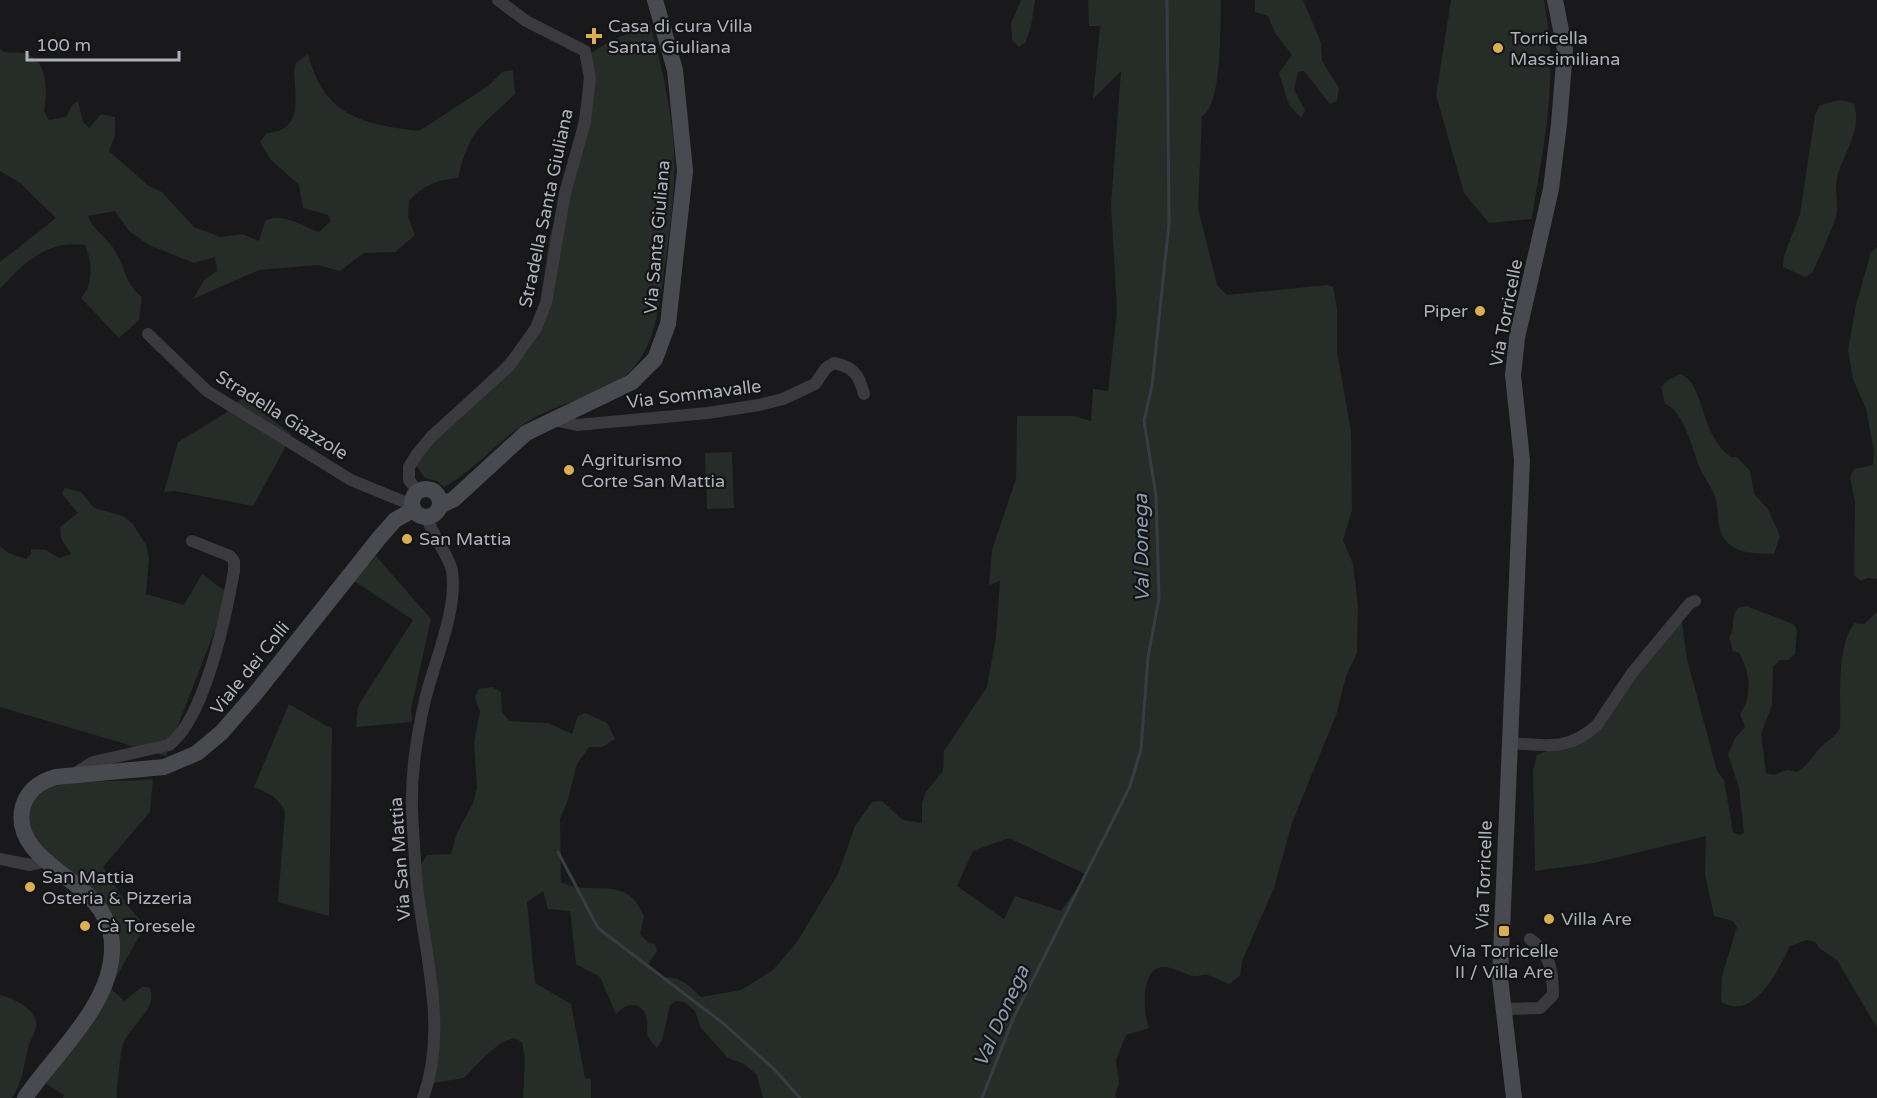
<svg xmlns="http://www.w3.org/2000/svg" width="1877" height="1098" viewBox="0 0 1877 1098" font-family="'Varela Round',sans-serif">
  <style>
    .green { fill: #262c27; fill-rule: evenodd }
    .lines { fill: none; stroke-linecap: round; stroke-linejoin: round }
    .stream { stroke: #363e44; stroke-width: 3 }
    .street { stroke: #3b3b3f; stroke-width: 12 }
    .secondary { stroke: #494a4f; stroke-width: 16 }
    .poi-dot { fill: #dbaf51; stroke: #141416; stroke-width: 2 }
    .labels { text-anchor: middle; stroke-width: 4.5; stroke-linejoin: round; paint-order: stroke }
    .poi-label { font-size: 18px; fill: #adb1b9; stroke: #141416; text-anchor: start }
    .street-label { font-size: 18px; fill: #adb1b9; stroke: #141416 }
    .water-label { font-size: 20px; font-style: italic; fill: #899daf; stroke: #141416 }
  </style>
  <rect width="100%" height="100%" fill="#19191b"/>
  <g class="green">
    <polygon points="1021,0 1035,0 1031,27 1025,43 1019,47 1012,40 1011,23"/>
    <path d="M1088,0H1221C1220,23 1223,105 1202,116L1198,208L1217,285L1227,295L1327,285L1333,287L1337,308V352L1351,431L1352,510L1343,540L1353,564L1358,606L1357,653L1346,676L1336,715L1292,823L1274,888L1242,961L1240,976L1229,984C1222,981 1215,977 1207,975C1203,974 1198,977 1194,976C1184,974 1172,966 1162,967C1140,969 1143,1014 1149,1028L1126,1035L1116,1060L1119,1083L1115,1096L1117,1098H763L757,1075L744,1064L728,1058L701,1028L695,1011L684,1002L676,1001L670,1005L662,1040L657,1048C653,1044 650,1041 648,1036C646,1030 648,1026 647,1021C645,1001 627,1001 616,1014L600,977L576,964L570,911L548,909L543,891L527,902L535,983L571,1004L585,1078L591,1079V1098H523L525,1059L522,1042L514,1038L501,1043L486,1055L464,1078L434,1083L440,1025L414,875L427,855L451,854L457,833L473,803L477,788L474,742L480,712L475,697L479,689L492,687L501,692L502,712L509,721L548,723L572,734L578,716L586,713L607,723L615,739L602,747H589L577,764L567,802L560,819L561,882C592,898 626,872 644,916L640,934L649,943L655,944L657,951L647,966L660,978C679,974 688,985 701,997L741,990L773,970L797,942L838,874L855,826L872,802L882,801L903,820L922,823V803L926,792L943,771L944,751L987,687L996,637L1000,581L989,585L992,550L1016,479L1017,416H1074L1091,421L1093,389L1108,391L1117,311L1111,205L1121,71L1093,99L1100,26H1089ZM1009,838L1087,875L1061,911L1015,896L1004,919L957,886L973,851Z"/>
    <polygon points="1255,0 1303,0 1321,43 1322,61 1339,88 1337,101 1330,104 1304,71 1298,72 1294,90 1305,110 1301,118 1289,105 1279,73 1292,55 1275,33 1268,16 1255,12"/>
    <path d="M1451,0H1544C1559,80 1544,140 1532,219L1489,223L1464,193L1436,95Z"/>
    <path d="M650,23C661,64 671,105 674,148C676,189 670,231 664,271C660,303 656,340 635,366C614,393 563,401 534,418C500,437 477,469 444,487L437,481L425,478L410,457L515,349L532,327L540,306L549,239L568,172L582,103L585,57L607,43Z"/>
    <path d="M0,49C7,55 15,51 23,53C48,58 48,92 44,111L49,120L66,117L73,104L78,101L83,122L89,128L101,114L115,117V135L109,151L149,186L162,192L194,227L220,237L242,234L259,241L265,221C281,211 304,227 319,232L331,221L328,215L303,208L299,185L270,159L260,142L267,133C304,130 295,98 294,70L296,63L308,54C324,116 362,124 419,131L488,86L502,72L513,70L515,94C480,128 470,128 458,178C437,179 423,186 409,201L408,217L415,235L395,252L364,253L340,271L318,265L259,270L193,299L204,280L217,271L215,257L194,263L149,245L129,231L115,211L88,216C93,230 106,237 114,249C126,267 123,282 142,297L139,320L119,338L81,298C94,284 92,261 85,245C47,240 23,263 0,289V262L56,218L20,183L0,171Z"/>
    <path d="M1840,100L1853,103C1864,124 1844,154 1838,174C1834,186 1838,200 1837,212C1836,222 1817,262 1812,273L1805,277L1783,267L1784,256L1800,214L1815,115L1820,105Z"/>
    <polygon points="1877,247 1877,579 1867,578 1861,581 1854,575 1855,502 1850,477 1854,469 1873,465 1874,451 1866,409 1853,379 1848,350 1856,305 1871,252"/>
    <path d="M1681,374C1705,385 1700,436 1731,457H1737L1750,471L1754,494L1768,509L1780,536L1774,554C1757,553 1739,555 1726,541C1715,528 1720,512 1715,497C1712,487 1704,478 1700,468C1693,452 1684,410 1665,404L1661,387L1668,380Z"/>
    <polygon points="243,397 292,435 253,506 175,491 164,492 178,442 226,413"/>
    <polygon points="732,452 734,508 707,509 705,453"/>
    <polygon points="65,488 81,492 94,508 123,516 132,523 146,545 149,558 146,594 184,605 202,574 229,594 166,756 0,707 0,546 8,553 26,559 31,554 31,549 46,550 59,558 71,554 61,538 60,527 78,513 62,494"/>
    <polygon points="376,556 431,619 411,709 412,722 356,727 358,706 413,620 354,581"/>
    <path d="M1746,606L1793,624L1797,630L1795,654L1788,660H1780L1773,667L1772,705L1761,734L1766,773C1779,777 1777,772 1788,770L1797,772C1808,765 1812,757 1820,748C1827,740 1835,738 1840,728C1841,699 1836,645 1855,623L1864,624L1877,612V1028L1837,960L1819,948L1815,942L1807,940L1790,946C1779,968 1755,1022 1721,1002L1722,976L1737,927L1733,921L1714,916L1705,875L1706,836L1594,863L1535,871L1533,770L1537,755L1588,734L1681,616L1687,659L1717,771L1724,780L1733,832L1739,835L1744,833L1739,788L1728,754L1735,738L1745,727L1740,714C1753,696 1750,671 1739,653L1733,651L1729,638C1736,628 1730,617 1738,608Z"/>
    <path d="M289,704L332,729L329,916L278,902L285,811C279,798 267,792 254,787Z"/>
    <path d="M153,779L150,812L103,867L128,906L145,926L110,988L124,1001L142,987H149C161,1008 127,1027 122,1047C121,1051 116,1094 117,1098H63L64,1095L45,1083L119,943C100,920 23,839 26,813C27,802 42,790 51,787C83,778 120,783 153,779Z"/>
    <path d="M0,995C14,998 39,1010 36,1027C35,1035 29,1041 28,1049C23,1068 23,1081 12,1098H0Z"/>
  </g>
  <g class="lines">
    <g class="stream">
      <polyline points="558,852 598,928 724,1024 774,1069 800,1098"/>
      <polyline points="982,1098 1013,1019 1130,786 1141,749 1148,657 1159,598 1156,495 1144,421 1152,386 1169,223 1167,0"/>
    </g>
    <g class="street">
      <polyline points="148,334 207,391 351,480 412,505"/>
      <path d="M554,420L577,425L708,413L759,405L783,399L815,384L826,368L834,363C854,367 859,375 864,394"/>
      <polyline points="418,492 409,480 409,467 417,454 431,437 509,366 536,328 546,303 565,193 585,122 590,78 585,51 526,21 498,0"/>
      <path d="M1509,743C1545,745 1568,752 1597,725L1632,673L1690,603L1695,601"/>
      <path d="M74,774L93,762L169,745C205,718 226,615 234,571V561L230,556L192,541"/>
      <polyline points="0,859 30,865 47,861"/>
      <path d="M1503,1009L1540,1008L1553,995C1553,971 1550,953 1530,939"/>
      <path d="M423,1098C448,1030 425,955 417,886C415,861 413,834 412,809C411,774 417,734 425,700C434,662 458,610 452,571C450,558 432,534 427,518"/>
    </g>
    <g class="secondary">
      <circle cx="426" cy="503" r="14"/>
      <polyline points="440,506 454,499 526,433 632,382 655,359 668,324 685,171 675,70 655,0"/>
      <path d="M25,1098C55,1053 114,1004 112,945C112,929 103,911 92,899C68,873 11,850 23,806C28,790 41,781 56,777L164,767L197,753L222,732L255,694L380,537L395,520L413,510"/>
      <polyline points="1514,1098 1500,978 1522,460 1513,375 1517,338 1551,189 1559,124 1565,50 1555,0"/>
    </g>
  </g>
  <g class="poi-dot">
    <path d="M591 27h6v6h6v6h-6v6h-6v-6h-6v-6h6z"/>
    <circle cx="1498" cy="48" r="6"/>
    <circle cx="1480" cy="311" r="6"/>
    <circle cx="569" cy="470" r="6"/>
    <circle cx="407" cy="539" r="6"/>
    <circle cx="30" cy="887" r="6"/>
    <circle cx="1549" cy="919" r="6"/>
    <circle cx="85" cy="926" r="6"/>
    <rect x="1498" y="925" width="12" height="12" rx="3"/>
  </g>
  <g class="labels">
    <g class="poi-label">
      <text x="608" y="32">Casa di cura Villa<tspan x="608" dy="21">Santa Giuliana</tspan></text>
      <text x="1510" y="44">Torricella<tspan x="1510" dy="21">Massimiliana</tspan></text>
      <text x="1468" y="317" text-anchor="end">Piper</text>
      <text x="581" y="466">Agriturismo<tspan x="581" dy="21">Corte San Mattia</tspan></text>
      <text x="419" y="545">San Mattia</text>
      <text x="42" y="883">San Mattia<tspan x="42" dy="21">Osteria &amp; Pizzeria</tspan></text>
      <text x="1561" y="925">Villa Are</text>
      <text x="97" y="932">Cà Toresele</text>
      <text x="1504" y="957" text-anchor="middle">Via Torricelle<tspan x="1504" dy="21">II / Villa Are</tspan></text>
    </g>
    <g class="street-label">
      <text transform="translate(546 208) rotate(-78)" y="6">Stradella Santa Giuliana</text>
      <text transform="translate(657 237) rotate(-85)" y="6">Via Santa Giuliana</text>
      <text transform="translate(1506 313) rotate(-79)" y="6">Via Torricelle</text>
      <text transform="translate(694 394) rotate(-7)" y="6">Via Sommavalle</text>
      <text transform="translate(282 415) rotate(32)" y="6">Stradella Giazzole</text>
      <text transform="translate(250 668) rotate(-51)" y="6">Viale dei Colli</text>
      <text transform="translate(400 859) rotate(-94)" y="6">Via San Mattia</text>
      <text transform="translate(1484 875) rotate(-88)" y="6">Via Torricelle</text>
    </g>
    <g class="water-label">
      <text transform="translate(1141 548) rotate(-91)" y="7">Val Donega</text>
      <text transform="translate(1001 1016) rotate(-66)" y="7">Val Donega</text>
    </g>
  </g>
  <path d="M27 51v9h152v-9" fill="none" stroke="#adb1b9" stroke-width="3"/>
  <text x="36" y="51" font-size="18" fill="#adb1b9" stroke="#141416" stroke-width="4.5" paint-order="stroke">100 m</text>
</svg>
